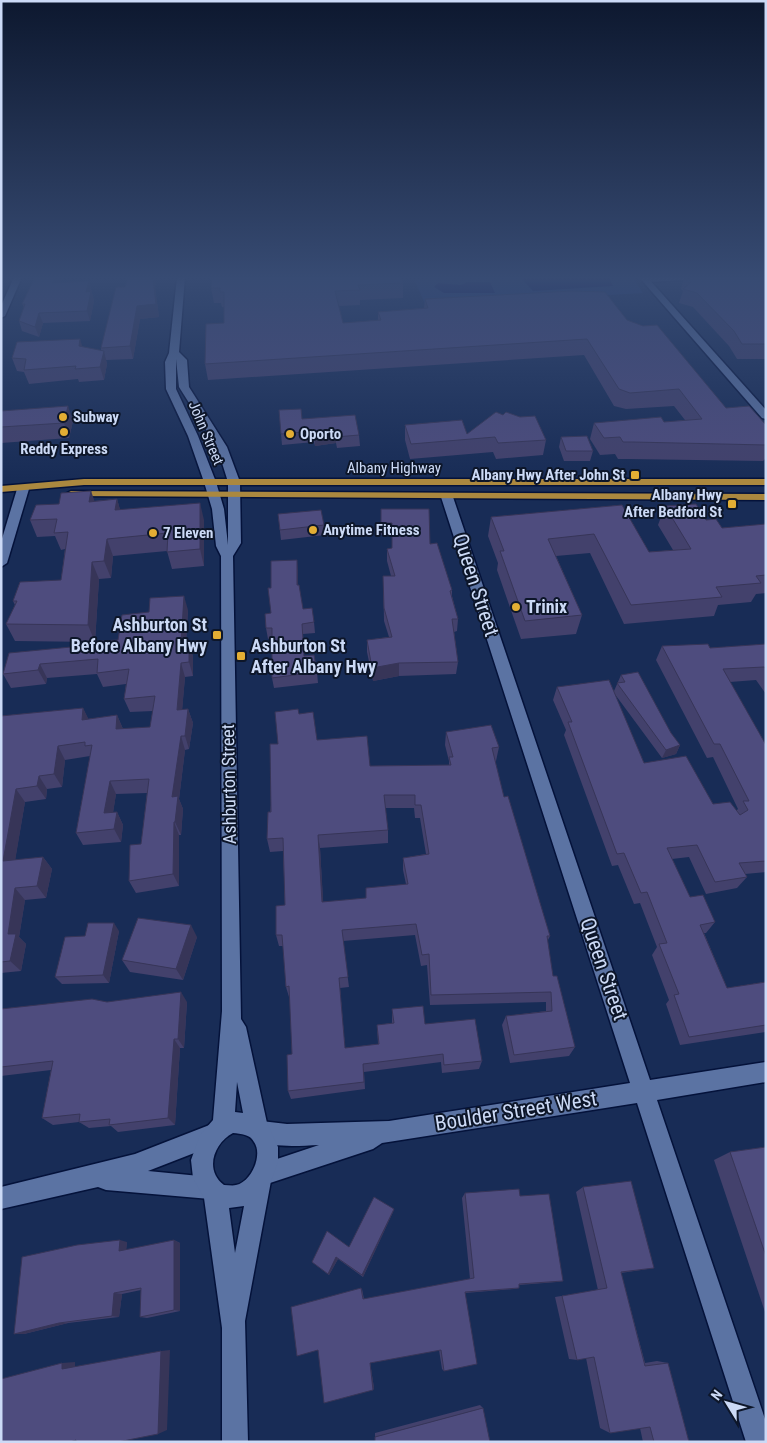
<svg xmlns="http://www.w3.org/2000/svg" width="767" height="1443" viewBox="0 0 767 1443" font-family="'Roboto Condensed',sans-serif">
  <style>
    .green { fill: #223e7b }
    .water { fill: #000454 }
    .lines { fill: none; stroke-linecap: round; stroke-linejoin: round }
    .street-casing { stroke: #04123a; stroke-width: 3 }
    .secondary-casing { stroke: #04123a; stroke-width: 3 }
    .highway-casing { stroke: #04123a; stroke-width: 3 }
    .street { fill: #5b73a3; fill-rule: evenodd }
    .secondary { fill: #5b73a3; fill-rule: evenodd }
    .highway { fill: #ab883f; fill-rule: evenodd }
    .wall { fill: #43416c; fill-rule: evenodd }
    .shaded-wall { fill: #373558 }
    .building { fill: #4e4c7e; stroke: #373558; fill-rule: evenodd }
    .poi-dot { fill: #e3ae34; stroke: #0d1629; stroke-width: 2 }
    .labels { text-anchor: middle; stroke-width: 4; stroke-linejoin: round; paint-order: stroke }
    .far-poi-label { font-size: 15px; font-weight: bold; fill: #ccdaf6; stroke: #0d1629; text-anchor: start }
    .far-street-label { font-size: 15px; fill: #ccdaf6; stroke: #0d1629 }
    .poi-label { font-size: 18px; font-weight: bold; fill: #ccdaf6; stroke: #0d1629; text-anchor: start }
    .street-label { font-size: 18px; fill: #ccdaf6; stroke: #0d1629 }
    .near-street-label { font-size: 21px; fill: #ccdaf6; stroke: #0d1629 }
  </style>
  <rect width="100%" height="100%" fill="#182c56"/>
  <polygon class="green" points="444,277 627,277 633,278 643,293 426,306 414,279"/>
  <g class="water">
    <polygon points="578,277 609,278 613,286 533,291 522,279"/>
    <polygon points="467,282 490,282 495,293 444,293 434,287 438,283 461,285"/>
  </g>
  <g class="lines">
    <g class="street-casing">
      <g id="street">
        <polygon points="14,277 22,277 5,316 1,318 1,306"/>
        <polygon points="706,277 702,279 646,282 642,280 657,277"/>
        <polygon points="23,486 29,489 7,563 1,567 1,542 17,489"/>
        <path d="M447,494L453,497L650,1080L766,1062V1082L657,1100L766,1422V1442H746L637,1103L382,1143L373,1149L264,1185L256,1182L253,1174L256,1166L319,1145C297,1146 274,1148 253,1140L250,1132L253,1124L261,1121L287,1124L389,1121L630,1083L441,497Z"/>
        <polygon points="212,1124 220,1127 223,1135 220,1143 148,1171 210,1177 218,1180 221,1188 218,1196 210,1199 106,1190 98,1187 1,1209 1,1187 135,1154"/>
      </g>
    </g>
    <g class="secondary-casing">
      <g id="secondary">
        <path d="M177,277H185L179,352L187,360L189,387L227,447L240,482L241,543L233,556L241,1019L246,1027L267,1123L278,1147V1162L271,1181L245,1321L248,1442H222V1328L204,1198L193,1178L191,1160L200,1135L213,1120L222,1011L221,556L216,546L212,509L204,482L188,436L166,389L165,362L169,353ZM176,359L179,387L217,447L228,482V545L224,509L216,482L198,436L176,389ZM237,1082L243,1113L235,1112ZM233,1133C241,1134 250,1134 254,1142C263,1154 252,1182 236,1185C233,1186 228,1185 224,1185C204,1170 214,1143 233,1133ZM244,1206L235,1253L229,1208Z"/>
        <polygon points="639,277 647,277 766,410 766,419 762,418"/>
      </g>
    </g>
    <g class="highway-casing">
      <g id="highway">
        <polygon points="84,479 766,479 766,485 84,485 1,492 1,486"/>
        <polygon points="71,491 766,494 766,500 67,496 65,494"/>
      </g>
    </g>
    <use href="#street" class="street"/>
    <use href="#secondary" class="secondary"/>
    <use href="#highway" class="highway"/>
  </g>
  <g class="wall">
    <polygon points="35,277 62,277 60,283 89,281 94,301 90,321 43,323 39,337 22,331 19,321 24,307 22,304"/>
    <polygon points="128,277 156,277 156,279 155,287 159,317 140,319 133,359 106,360 107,364 104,380 79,382 78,379 29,384 24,372 17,371 12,358 83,347 101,351 101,348 125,287"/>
    <polygon points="212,277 405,277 401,277 403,283 403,298 360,300 360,305 339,306 343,323 378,320 378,312 424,308 425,299 627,320 726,408 766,425 766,458 763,461 628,459 618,459 615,454 600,455 590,439 594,423 664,422 685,420 674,406 626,409 614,406 584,355 208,380 205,364 224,323 224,307 222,307 221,303 214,303 211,288"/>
    <polygon points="684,277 766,277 766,359 737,359 729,346 693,307 679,303 683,291 681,289"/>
    <polygon points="1,411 73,421 69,438 1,443"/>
    <polygon points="302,419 359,435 360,446 337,448 336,443 315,446 314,442 282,445 281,434"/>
    <polygon points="405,425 467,434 546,440 543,455 496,459 493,452 410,459 405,440"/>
    <polygon points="561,437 593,451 590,461 564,461 559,447"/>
    <polygon points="117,499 120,510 204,520 204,566 172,569 167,551 113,556 111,578 99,579 95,642 15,641 6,624 15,605 13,601 61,580 65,549 61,550 55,536 37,537 30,520 59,504"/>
    <polygon points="622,505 649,552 673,550 658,525 665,506 706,520 722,528 766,524 766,593 756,594 751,602 718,605 714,616 624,624 590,553 556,556 582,615 576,634 521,639 497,570 498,563 488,536 491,517"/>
    <polygon points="381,509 430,544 452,590 452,596 458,619 457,631 454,632 458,662 456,674 399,676 373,681 367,652 367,640 389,637 384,621 383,576 391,576 387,561 387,549 392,548 392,535 381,535"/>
    <polygon points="278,514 324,525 325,535 281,540"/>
    <polygon points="298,570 298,585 303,609 314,622 315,633 303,634 304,656 317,672 318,683 274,688 272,678 272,638 268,639 266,628 271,613 271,588"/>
    <polygon points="188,610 186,643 193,656 193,676 185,677 182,710 188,709 193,723 189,749 185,750 179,799 183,809 181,835 179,835 179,886 136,893 129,881 141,844 147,793 116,794 113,812 117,812 123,825 121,842 83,845 76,833 90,756 65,760 62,787 47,789 46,799 25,802 15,860 43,857 52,869 46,898 25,900 19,937 26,944 21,971 1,973 1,716 83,708 88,719 117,715 123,729 150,727 153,711 130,712 124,699 126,684 103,687 97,674 47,678 46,684 11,688 3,674 102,644 118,640"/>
    <polygon points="766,644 766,694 756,680 730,682 766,745 766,872 745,874 747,877 737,888 706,894 689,857 672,859 690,897 715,922 706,933 704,933 727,988 766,982 766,1032 680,1045 666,1004 669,1000 652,955 657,947 640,903 634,904 618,865 612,866 564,735 566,730 553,700 557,687 614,691 621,675 671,733 680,745 676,754 662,758 614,693 644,763 713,804 736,811 738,809 713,757 707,758 656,660 662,646 710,648"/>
    <path d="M299,714L317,740L370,766L449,765V761L445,745L446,732L499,747L496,761H495L504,797L550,936L547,942L553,976L575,1047L569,1056L510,1063L502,1025L506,1016L546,1011V1002L430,1005L427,965L421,966L415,935L343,941L349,987L340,988L345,1048L378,1044L377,1025L392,1023V1009L425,1024L482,1061L479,1069L442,1073L441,1062L364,1072L365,1089L291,1099L288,1091L292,1054L290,997H289L286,987L283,946H279L276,935L285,905L283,851L270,852L267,839L278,744ZM385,808H414L415,818H420L426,854L403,858V870L406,884L366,898L323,902L320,848L388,843V830Z"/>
    <polygon points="119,931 109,983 62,984 55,977 85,936"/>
    <polygon points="197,937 183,980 130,972 122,960"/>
    <polygon points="107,1002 187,1002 184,1048 180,1048 175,1125 118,1132 111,1126 89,1128 79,1122 53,1125 42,1118 51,1070 1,1076 1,1009"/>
    <polygon points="766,1147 766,1315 714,1160 730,1152"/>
    <polygon points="583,1187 654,1268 621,1273 645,1363 657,1361 668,1363 689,1442 643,1442 640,1428 610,1433 600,1428 586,1358 577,1360 569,1359 555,1297 598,1290 576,1192"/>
    <polygon points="465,1193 520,1196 563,1281 557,1282 519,1285 519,1288 514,1289 465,1293 444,1371 442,1369 439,1350 370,1363 374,1388 373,1390 318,1350 362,1289 364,1299 470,1279 462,1198"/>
    <polygon points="394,1209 393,1212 363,1277 338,1259 329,1275 312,1262 349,1247"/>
    <polygon points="174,1240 180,1243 180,1311 147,1318 140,1317 141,1290 122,1294 119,1317 68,1323 24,1334 14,1334 127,1242 126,1250"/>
    <polygon points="480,1405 483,1408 375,1437 375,1433"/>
  </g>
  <g class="shaded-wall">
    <polygon points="55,277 62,277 55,293 52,283"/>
    <polygon points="152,277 156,277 156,279 155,287 159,317 140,319 133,359 130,346 137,306"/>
    <polygon points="89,281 94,301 90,321 87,311 86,292"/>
    <polygon points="39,313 43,323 39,337 35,327"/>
    <polygon points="80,339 84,352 79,346"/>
    <polygon points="104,351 107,364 104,380 100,367"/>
    <polygon points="68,406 73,421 69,438 64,423"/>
    <polygon points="336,432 336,443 315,446 315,435"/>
    <polygon points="91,491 97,508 89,502"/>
    <polygon points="117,499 122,516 115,510"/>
    <polygon points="200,503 204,520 204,566 200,549"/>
    <polygon points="107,539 113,556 111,578 104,561"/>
    <polygon points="297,560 298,570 298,595 297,585"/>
    <polygon points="92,562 99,579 95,642 88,625"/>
    <polygon points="184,596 188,610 185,657 181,643"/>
    <polygon points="189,642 193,656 193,676 189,662"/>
    <polygon points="181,663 185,677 181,724 177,710"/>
    <polygon points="399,663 399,676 373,681 372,668"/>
    <polygon points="40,664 47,678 46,684 38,670"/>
    <polygon points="83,708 90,722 82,720"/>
    <polygon points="188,709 193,723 189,749 185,736"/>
    <polygon points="117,715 123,729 116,729"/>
    <polygon points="181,736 185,750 179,799 183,809 181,835 175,822 172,797"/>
    <polygon points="680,745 676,754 662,758 666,750"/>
    <polygon points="58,746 65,760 62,787 54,774"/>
    <polygon points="39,776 47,789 46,799 37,786"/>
    <polygon points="110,781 116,794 111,826 104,813"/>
    <polygon points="16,789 25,802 13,873 3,861"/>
    <polygon points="117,812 123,825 121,842 114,829"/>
    <polygon points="174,822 179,835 179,886 173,874"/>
    <polygon points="318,835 320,848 324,914 322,902"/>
    <polygon points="43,857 52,869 46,898 37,886"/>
    <polygon points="15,888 25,900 19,937 26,944 21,971 10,961 8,934"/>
    <polygon points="114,923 119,931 109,983 103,975"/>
    <polygon points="191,925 197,937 183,980 176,969"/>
    <polygon points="181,992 187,1002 184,1048 178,1039"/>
    <polygon points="174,1039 180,1048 175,1125 168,1118"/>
    <polygon points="394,1209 393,1212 363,1277 362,1275"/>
    <polygon points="120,1240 127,1242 126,1253 119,1251"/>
    <polygon points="174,1240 180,1243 180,1311 174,1310"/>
    <polygon points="336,1257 338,1259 329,1275 328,1274"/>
    <polygon points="114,1293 122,1294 119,1317 112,1316"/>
    <polygon points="59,1323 68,1323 24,1334 14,1334"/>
    <polygon points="170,1350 167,1430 158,1434 161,1351"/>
    <polygon points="75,1362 75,1367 62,1369 62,1363"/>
    <polygon points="370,1362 374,1388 373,1390 370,1363"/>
  </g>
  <g class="building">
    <polygon points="35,277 55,277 52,283 89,281 86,292 91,291 87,311 39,313 35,327 19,321 25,304 22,304"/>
    <polygon points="128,277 152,277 151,279 153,279 156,304 137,306 130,346 101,348 116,287 125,287"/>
    <polygon points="212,277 401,277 403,283 358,285 360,290 335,291 343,323 381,320 378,312 428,308 425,299 572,291 605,292 627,320 643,326 657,325 726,408 749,406 766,425 766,445 633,442 623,442 620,437 604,438 594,423 661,417 664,422 702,419 679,389 630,393 619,389 587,339 205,364 206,324 224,323 224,292 220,292 220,288 211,288"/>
    <polygon points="687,277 766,277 766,344 742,344 734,331 697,293 683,289 691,282"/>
    <polygon points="80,339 79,346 104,351 100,367 75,369 76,366 24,370 26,359 12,358 17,342"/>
    <polygon points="68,406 64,423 1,427 1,411"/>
    <polygon points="301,409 302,419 355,415 359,435 336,437 336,432 315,435 313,431 281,434 279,410"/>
    <polygon points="496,412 503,415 506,412 520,417 535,416 546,440 498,443 495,437 411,444 405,425 462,420 467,434"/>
    <polygon points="587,436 593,451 566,451 561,437"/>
    <polygon points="91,491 89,502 117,499 115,510 200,503 200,549 167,552 168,533 107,539 104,561 92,562 88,625 6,624 17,601 13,601 20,582 61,580 68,532 54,533 57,519 30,520 36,505 59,504 61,493"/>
    <polygon points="696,504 706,520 716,519 722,528 766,524 766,575 756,576 761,583 716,587 722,597 631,605 594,534 548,539 582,615 525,621 500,551 504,551 491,517 622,505 649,552 691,549 665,506"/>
    <polygon points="381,509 429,509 430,544 437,543 452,590 450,591 458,619 452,619 458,662 399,663 372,668 367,640 392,637 384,608 383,576 395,576 387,549 392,548 392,523 381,523"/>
    <polygon points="321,510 324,525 280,530 278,514"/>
    <polygon points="297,560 297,585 299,585 303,609 312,608 314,622 302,624 304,656 314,655 317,672 272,678 272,628 266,628 265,614 271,613 268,588 271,588 271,561"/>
    <polygon points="184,596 181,643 189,642 189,662 181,663 177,710 188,709 185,736 181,736 172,797 178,796 175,822 174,822 173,874 129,881 130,845 141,844 149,779 110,781 104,813 117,812 114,829 76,833 92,745 85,746 85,742 58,746 54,774 39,776 37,786 16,789 3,861 43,857 37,886 15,888 8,934 16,934 10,961 1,962 1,716 83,708 82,720 117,715 116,729 150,727 155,696 124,699 129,669 97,673 98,659 40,664 38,670 3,674 9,653 102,644 101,641 118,640 122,615 149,612 150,598"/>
    <polygon points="708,644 710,648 766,644 766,668 764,667 723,669 766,745 766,861 739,863 747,877 715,882 697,845 667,848 690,897 703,895 715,922 700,925 727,988 766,982 766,1025 689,1037 674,995 679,994 659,944 667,943 647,892 641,893 624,853 617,854 568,722 572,722 557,687 609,680 644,763 686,756 713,804 730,802 740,815 748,810 743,801 749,801 720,744 714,744 662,646"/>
    <polygon points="638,672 671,733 680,745 666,750 617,683 625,682 621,675"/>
    <path d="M298,709L299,714L313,712L317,740L367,736L370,766L451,765L449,757H453L446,732L491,725L499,747L492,748L504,797L508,796L550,936H547L553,976H557L575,1047L514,1055L506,1016L552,1011L551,992L431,995L429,954L422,955L416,924L342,930L348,977L339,978L345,1048L379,1044L377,1025L394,1023L392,1009L423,1006L425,1024L475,1019L482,1061L444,1065L443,1054L363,1064L364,1082L288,1091L287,1055L292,1054L289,986L286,987L282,935H276V906L285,905L283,838L267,839L268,812H271L270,744H278L275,712ZM384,795H415V805H421L429,854L403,858L408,884L366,888V898L322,902L318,835L388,830Z"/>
    <polygon points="138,918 191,925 176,969 122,960"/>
    <polygon points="88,923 114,923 103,975 55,977 65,937 85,936"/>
    <polygon points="181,992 178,1039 174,1039 168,1118 109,1125 110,1119 79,1122 80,1114 42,1118 53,1061 1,1067 1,1009 92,999 107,1002"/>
    <polygon points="766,1147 766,1256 730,1152"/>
    <polygon points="631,1181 654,1268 621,1272 645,1366 668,1363 689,1442 654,1442 650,1427 610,1433 594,1357 577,1360 562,1296 607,1288 583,1187"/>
    <polygon points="519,1189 520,1196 549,1194 563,1281 519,1284 519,1288 465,1292 477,1364 444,1371 441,1350 370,1363 373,1390 324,1403 318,1350 297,1356 291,1307 361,1288 363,1299 474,1278 465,1193"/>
    <polygon points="374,1197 394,1209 362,1275 336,1257 328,1274 312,1262 327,1231 349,1247"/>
    <polygon points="120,1240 119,1251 174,1240 174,1310 140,1317 141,1288 114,1293 112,1316 59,1323 14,1334 22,1257 77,1245"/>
    <polygon points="161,1351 158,1434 118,1442 76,1442 76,1440 70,1442 1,1442 1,1379 62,1363 62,1369"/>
    <polygon points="483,1408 490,1442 375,1442 375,1437"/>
  </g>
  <linearGradient id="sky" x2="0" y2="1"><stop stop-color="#0d182f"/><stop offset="0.58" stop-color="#374b73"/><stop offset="1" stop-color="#374b73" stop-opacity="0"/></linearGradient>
  <rect width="767" height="479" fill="url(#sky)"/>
  <g class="poi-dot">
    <circle cx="63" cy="417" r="5"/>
    <circle cx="64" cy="432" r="5"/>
    <circle cx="290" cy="434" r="5"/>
    <rect x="630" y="470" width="10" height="10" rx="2.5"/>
    <rect x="727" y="499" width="10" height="10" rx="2.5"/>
    <circle cx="313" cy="530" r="5"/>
    <circle cx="153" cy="533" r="5"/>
    <circle cx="516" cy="607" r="5"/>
    <rect x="212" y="630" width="10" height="10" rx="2.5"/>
    <rect x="236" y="651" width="10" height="10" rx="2.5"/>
  </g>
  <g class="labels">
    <g class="far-poi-label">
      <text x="73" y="422">Subway</text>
      <text x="300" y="439">Oporto</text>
      <text x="64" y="454" text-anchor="middle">Reddy Express</text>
      <text x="625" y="480" text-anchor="end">Albany Hwy After John St</text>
      <text x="722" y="500" text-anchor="end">Albany Hwy<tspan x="722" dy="17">After Bedford St</tspan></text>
      <text x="323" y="535">Anytime Fitness</text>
      <text x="163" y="538">7 Eleven</text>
    </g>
    <g class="far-street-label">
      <text transform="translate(206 433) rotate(67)" y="5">John Street</text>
      <text x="394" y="473">Albany Highway</text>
    </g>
    <g class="poi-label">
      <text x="526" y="613">Trinix</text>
      <text x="207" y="631" text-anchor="end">Ashburton St<tspan x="207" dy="21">Before Albany Hwy</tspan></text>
      <text x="251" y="652">Ashburton St<tspan x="251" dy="21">After Albany Hwy</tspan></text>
    </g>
    <g class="street-label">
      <text transform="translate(229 784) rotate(-91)" y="6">Ashburton Street</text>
    </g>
    <g class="near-street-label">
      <text transform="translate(476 585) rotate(72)" y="7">Queen Street</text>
      <text transform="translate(604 969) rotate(71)" y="7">Queen Street</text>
      <text transform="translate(516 1111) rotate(-9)" y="7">Boulder Street West</text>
    </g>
  </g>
  <rect width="767" height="1443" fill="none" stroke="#ccdaf6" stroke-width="5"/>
  <g transform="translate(727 1403) rotate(307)" stroke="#0d1629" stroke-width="4" paint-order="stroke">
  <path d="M0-4L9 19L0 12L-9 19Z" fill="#ccdaf6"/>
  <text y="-8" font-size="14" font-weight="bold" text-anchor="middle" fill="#ccdaf6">N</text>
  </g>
</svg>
